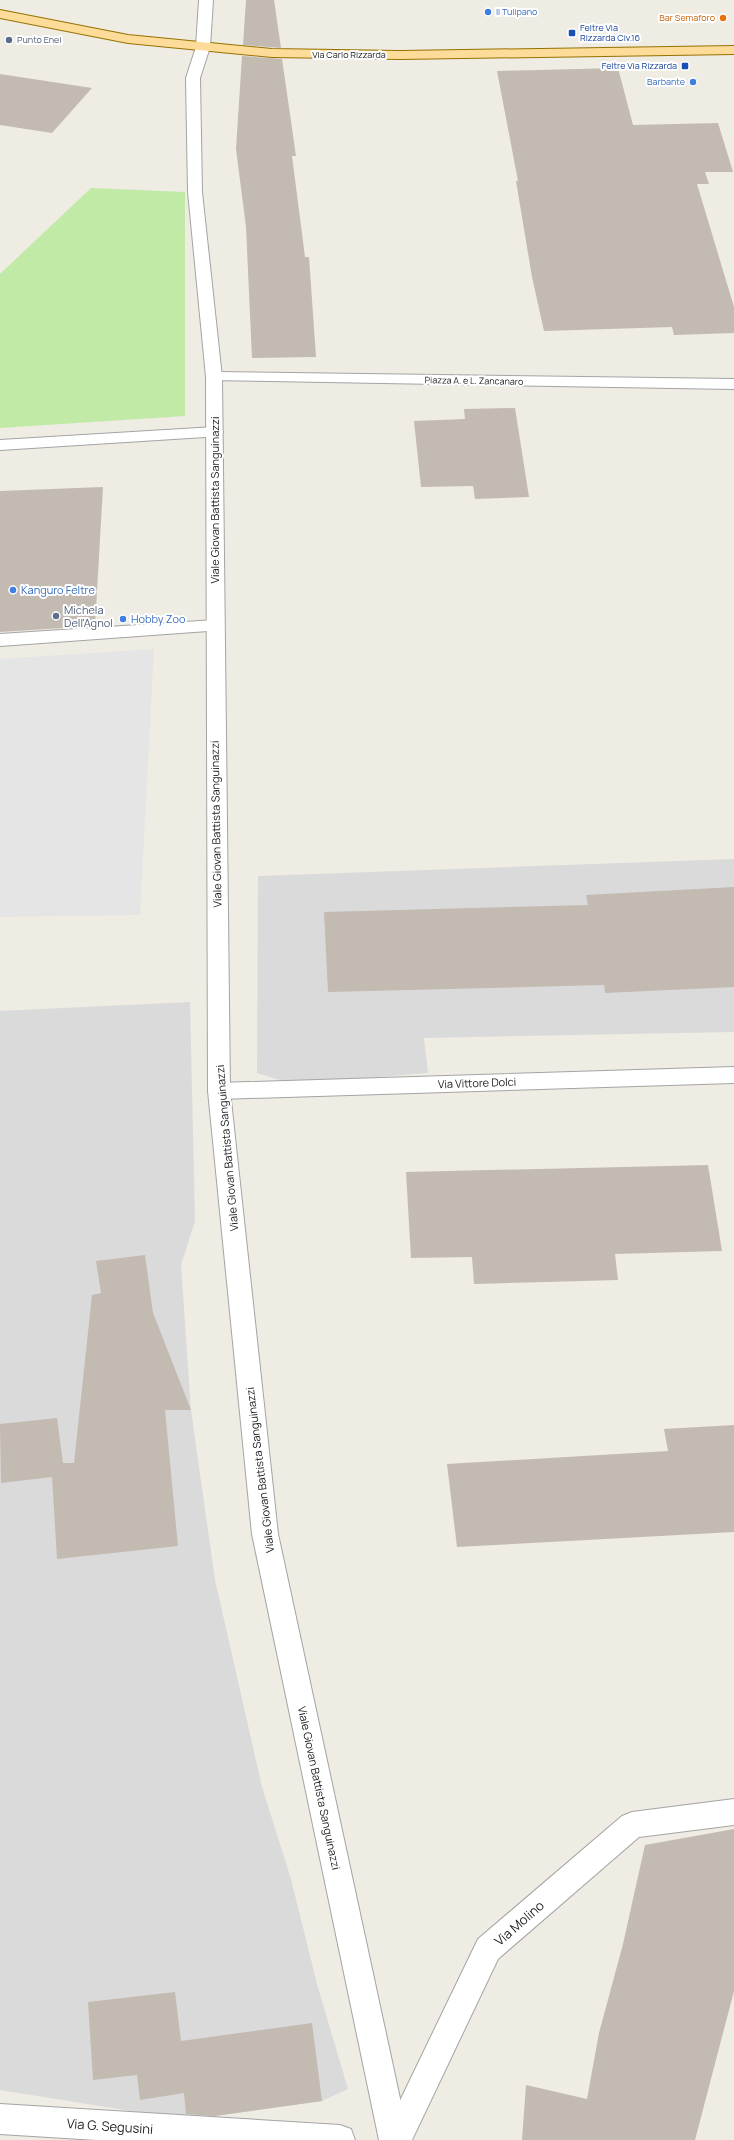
<svg xmlns="http://www.w3.org/2000/svg" width="734" height="2140" viewBox="0 0 734 2140" font-family="Manrope,sans-serif">
  <style>
    .residential { fill: #dbdada }
    .grass { fill: #c2eaa7 }
    .parking { fill: #e5e5e5 }
    .building { fill: #c3bab2 }
    .lines { fill: none; stroke-linecap: round; stroke-linejoin: round }
    .service-casing { stroke: #a4a4a4; stroke-width: 2 }
    .minor-casing { stroke: #a4a4a4; stroke-width: 2 }
    .tertiary-casing { stroke: #a4a4a4; stroke-width: 2 }
    .primary-casing { stroke: #967200; stroke-width: 2 }
    .service { fill: #fff; fill-rule: evenodd }
    .minor { fill: #fff; fill-rule: evenodd }
    .tertiary { fill: #fff; fill-rule: evenodd }
    .primary { fill: #fddb99; fill-rule: evenodd }
    .shop-dot { fill: #3f7fe0; stroke: #fff; stroke-width: 1.5 }
    .food-dot { fill: #e8710a; stroke: #fff; stroke-width: 1.5 }
    .transit-dot { fill: #1a4fb4; stroke: #fff; stroke-width: 1.5 }
    .service-dot { fill: #5c6f8a; stroke: #fff; stroke-width: 1.5 }
    .labels { text-anchor: middle; stroke-width: 4; stroke-linejoin: round; paint-order: stroke }
    .far-shop-label { font-size: 9px; fill: #366cbe; stroke: #fff; text-anchor: start }
    .far-food-label { font-size: 9px; fill: #c56008; stroke: #fff; text-anchor: end }
    .far-transit-label { font-size: 9px; fill: #164399; stroke: #fff; text-anchor: start }
    .far-service-label { font-size: 9px; fill: #4e5e75; stroke: #fff; text-anchor: start }
    .far-street-label { font-size: 9px; fill: #1d1d1d; stroke: #fff }
    .street-label { font-size: 11px; fill: #1d1d1d; stroke: #fff }
    .shop-label { font-size: 11px; fill: #366cbe; stroke: #fff; text-anchor: start }
    .service-label { font-size: 11px; fill: #4e5e75; stroke: #fff; text-anchor: start }
    .near-street-label { font-size: 13px; fill: #1d1d1d; stroke: #fff }
  </style>
  <rect width="100%" height="100%" fill="#eeece3"/>
  <g class="residential">
    <polygon points="734,859 734,1032 424,1038 428,1073 330,1081 286,1082 257,1073 258,876"/>
    <polygon points="190,1002 195,1221 181,1265 191,1410 215,1580 262,1787 291,1879 317,1984 348,2089 322,2101 187,2120 0,2090 0,1011"/>
  </g>
  <polygon class="grass" points="91,188 185,192 185,416 0,428 0,274"/>
  <polygon class="parking" points="154,649 140,915 0,917 0,659"/>
  <g class="building">
    <polygon points="246,0 274,0 281,48 243,45"/>
    <polygon points="242,56 282,59 296,156 292,156 305,257 309,257 316,357 252,358 246,227 236,149"/>
    <polygon points="618,68 633,125 718,123 733,172 705,172 709,184 697,184 734,307 734,333 674,335 672,327 544,331 532,277 516,181 518,181 497,71"/>
    <polygon points="0,74 92,88 52,133 0,125"/>
    <polygon points="515,408 529,497 475,499 473,486 421,487 414,421 465,419 464,409"/>
    <polygon points="103,487 95,626 0,632 0,491"/>
    <polygon points="734,887 734,987 605,993 604,985 328,992 324,912 588,905 586,895"/>
    <polygon points="708,1165 722,1251 615,1254 618,1280 474,1284 472,1257 411,1258 406,1172"/>
    <polygon points="145,1255 153,1313 191,1410 165,1410 178,1546 57,1559 52,1477 1,1483 0,1424 57,1418 63,1463 74,1463 92,1295 101,1293 96,1261"/>
    <polygon points="734,1425 734,1532 457,1547 447,1464 668,1451 664,1429"/>
    <polygon points="734,1829 734,1991 695,2140 522,2140 526,2085 587,2099 599,2033 623,1944 645,1845"/>
    <polygon points="175,1992 181,2041 312,2023 322,2101 215,2116 186,2114 184,2093 140,2100 137,2075 93,2080 88,2002"/>
  </g>
  <g class="lines">
    <g class="service-casing">
      <g id="service">
        <polygon points="215,427 221,428 223,432 221,436 0,450 0,440"/>
        <polygon points="215,620 222,622 224,626 222,630 0,646 0,634"/>
      </g>
    </g>
    <g class="minor-casing">
      <g id="minor">
        <polygon points="199,0 213,0 210,47 203,51 196,47"/>
        <polygon points="214,372 734,379 734,389 208,380 206,377 208,374"/>
        <polygon points="734,1067 734,1083 219,1099 211,1097 208,1091 211,1085 219,1083"/>
        <polygon points="734,1799 734,1825 639,1837 498,1959 412,2140 381,2140 478,1939 622,1816 632,1812"/>
      </g>
    </g>
    <g class="tertiary-casing">
      <g id="tertiary">
        <polygon points="203,43 210,47 200,78 202,192 222,377 230,1091 278,1534 409,2140 379,2140 252,1534 208,1091 206,377 188,192 186,78 196,47"/>
        <polygon points="0,2104 340,2125 351,2129 355,2140 97,2140 0,2134"/>
      </g>
    </g>
    <g class="primary-casing">
      <polygon id="primary" points="0,10 128,35 272,49 400,51 734,46 734,54 400,59 272,57 128,43 0,18"/>
    </g>
    <use href="#service" class="service"/>
    <use href="#minor" class="minor"/>
    <use href="#tertiary" class="tertiary"/>
    <use href="#primary" class="primary"/>
  </g>
  <g class="shop-dot">
    <circle cx="488" cy="12" r="4"/>
    <circle cx="693" cy="82" r="4"/>
    <circle cx="13" cy="590" r="4"/>
    <circle cx="123" cy="619" r="4"/>
  </g>
  <circle class="food-dot" cx="723" cy="18" r="4"/>
  <g class="transit-dot">
    <rect x="568" y="29" width="8" height="8" rx="2"/>
    <rect x="681" y="62" width="8" height="8" rx="2"/>
  </g>
  <g class="service-dot">
    <circle cx="9" cy="40" r="4"/>
    <circle cx="56" cy="616" r="4"/>
  </g>
  <g class="labels">
    <g class="far-shop-label">
      <text x="496" y="15">Il Tulipano</text>
      <text x="685" y="85" text-anchor="end">Barbante</text>
    </g>
    <g class="far-food-label">
      <text x="715" y="21">Bar Semaforo</text>
    </g>
    <g class="far-transit-label">
      <text x="580" y="31">Feltre Via<tspan x="580" dy="10">Rizzarda Civ.16</tspan></text>
      <text x="677" y="69" text-anchor="end">Feltre Via Rizzarda</text>
    </g>
    <g class="far-service-label">
      <text x="17" y="43">Punto Enel</text>
    </g>
    <g class="far-street-label">
      <text x="349" y="58">Via Carlo Rizzarda</text>
      <text transform="translate(474 381) rotate(1)" y="3">Piazza A. e L. Zancanaro</text>
    </g>
    <g class="street-label">
      <text transform="translate(215 500) rotate(-90)" y="4">Viale Giovan Battista Sanguinazzi</text>
      <text transform="translate(216 824) rotate(-91)" y="4">Viale Giovan Battista Sanguinazzi</text>
      <text transform="translate(477 1083) rotate(-2)" y="4">Via Vittore Dolci</text>
      <text transform="translate(227 1148) rotate(-95)" y="4">Viale Giovan Battista Sanguinazzi</text>
      <text transform="translate(260 1470) rotate(-97)" y="4">Viale Giovan Battista Sanguinazzi</text>
      <text transform="translate(319 1788) rotate(78)" y="4">Viale Giovan Battista Sanguinazzi</text>
    </g>
    <g class="shop-label">
      <text x="21" y="594">Kanguro Feltre</text>
      <text x="131" y="623">Hobby Zoo</text>
    </g>
    <g class="service-label">
      <text x="64" y="614">Michela<tspan x="64" dy="13">Dell'Agnol</tspan></text>
    </g>
    <g class="near-street-label">
      <text transform="translate(519 1923) rotate(-41)" y="5">Via Molino</text>
      <text transform="translate(110 2126) rotate(4)" y="5">Via G. Segusini</text>
    </g>
  </g>
</svg>
